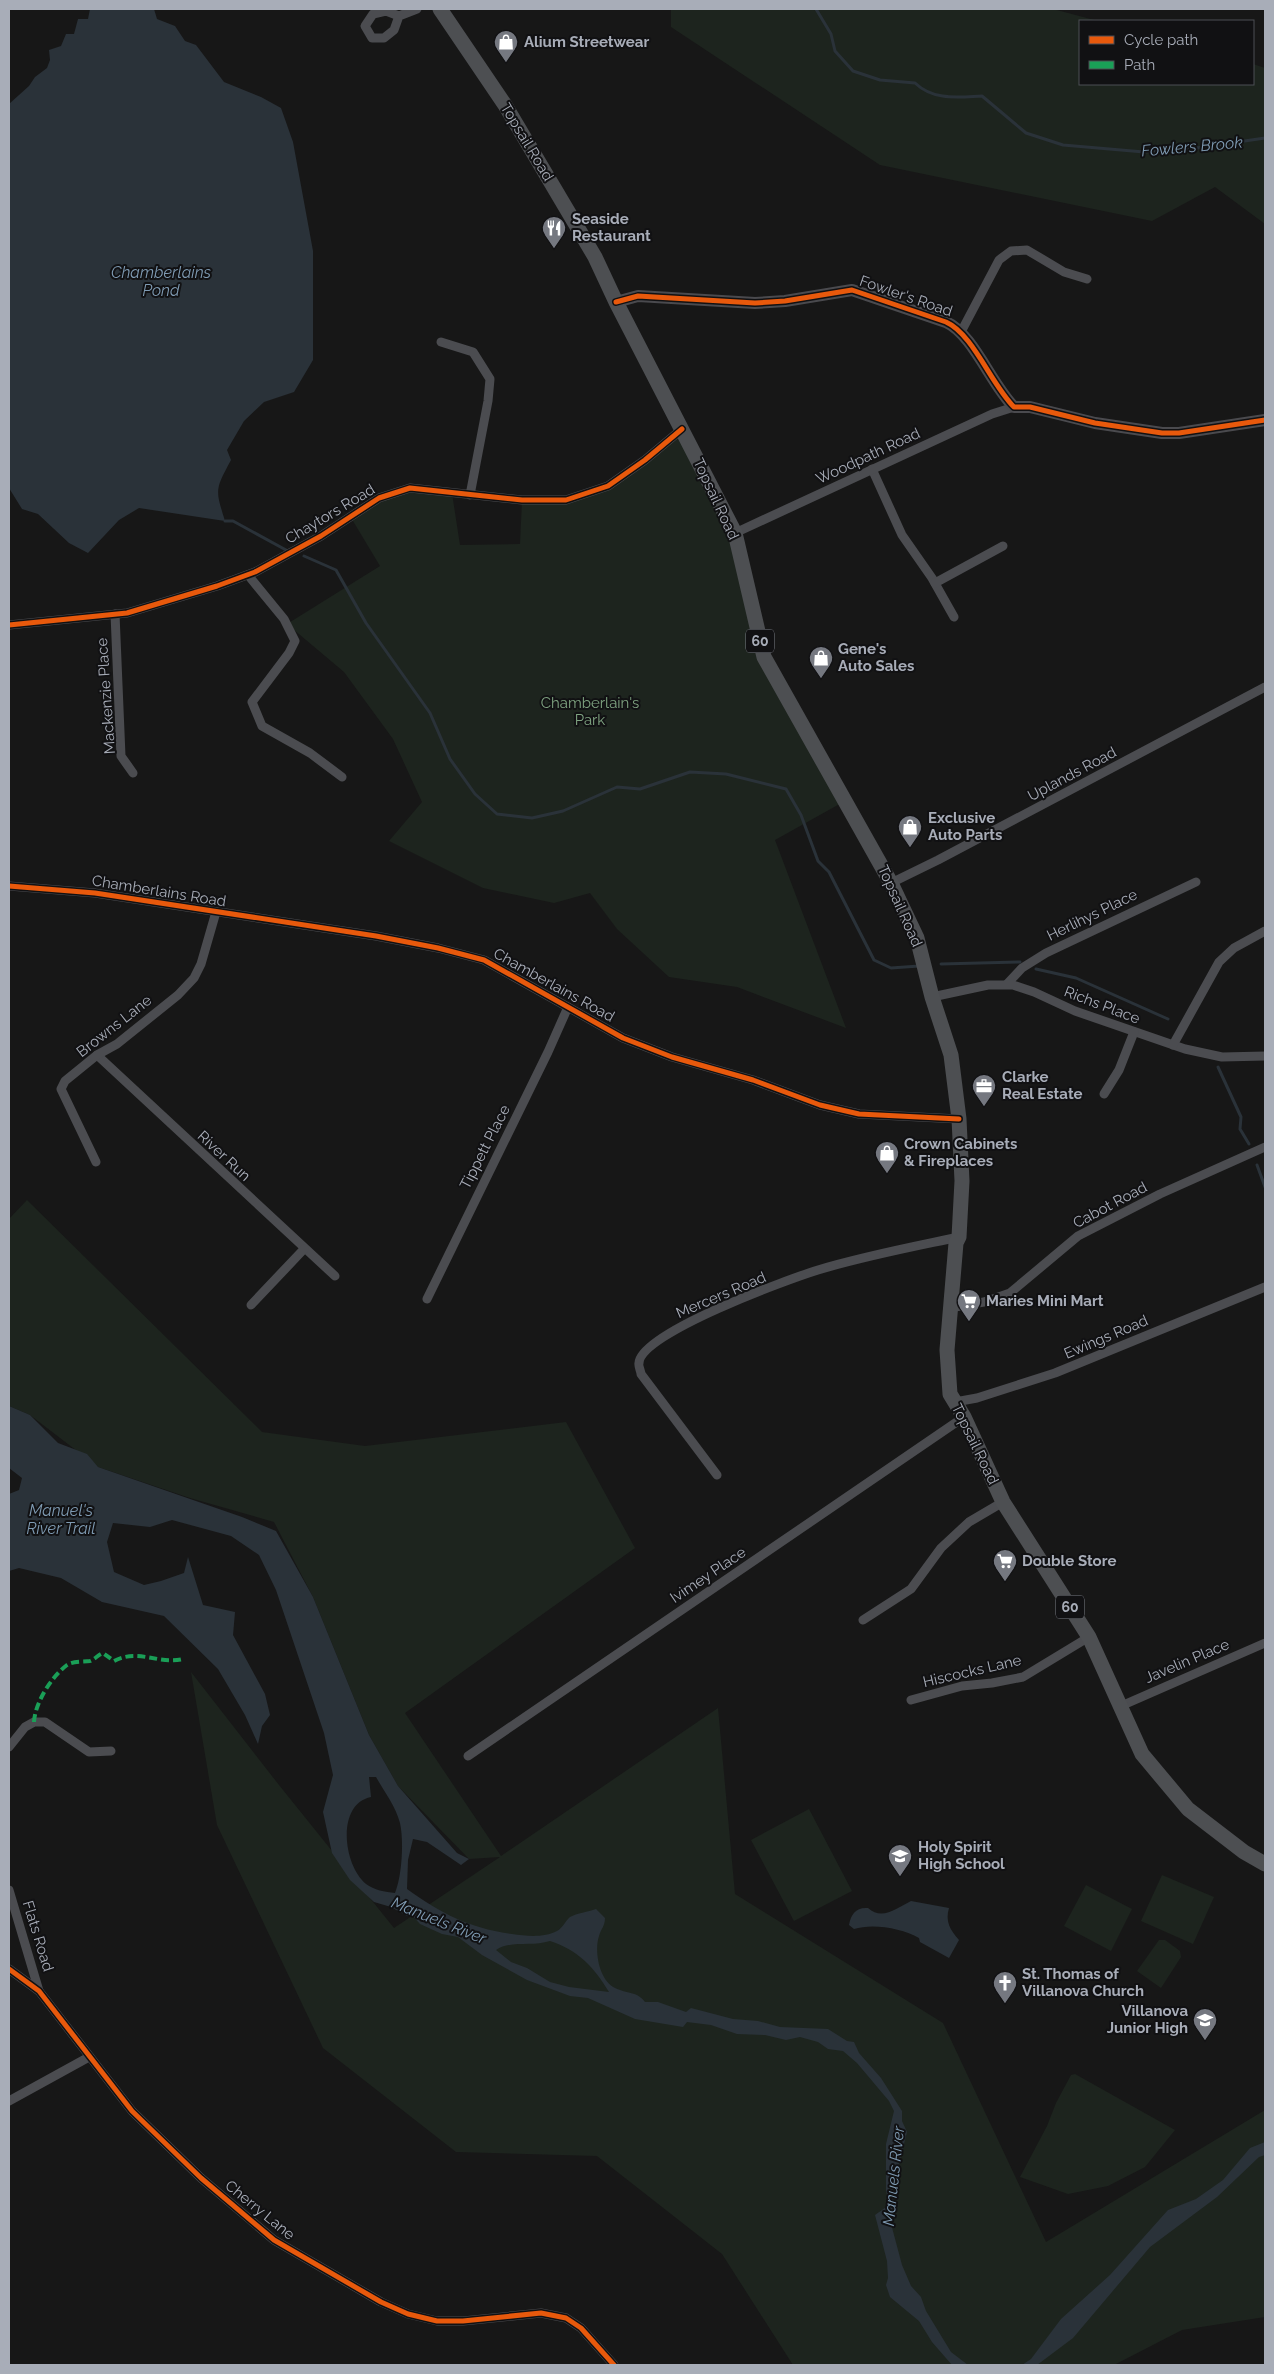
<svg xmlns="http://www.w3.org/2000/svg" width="1274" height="2374" viewBox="0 0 1274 2374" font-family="Raleway,sans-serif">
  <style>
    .green { fill: #1d241e }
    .water { fill: #2a3239; fill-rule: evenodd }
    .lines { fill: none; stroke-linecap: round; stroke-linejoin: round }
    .stream { stroke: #2a3239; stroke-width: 3 }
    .street { stroke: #4b4c50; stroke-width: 9 }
    .secondary { stroke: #4a4a4e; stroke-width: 12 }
    .primary { stroke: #4d4f52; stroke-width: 15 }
    .quiet { stroke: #1a9f57; stroke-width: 4; stroke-dasharray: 8 4; stroke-linecap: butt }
    .cycleway-casing { stroke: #111113; stroke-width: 8 }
    .cycleway { stroke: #e8590c; stroke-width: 5 }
    .labels { text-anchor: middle; stroke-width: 4; stroke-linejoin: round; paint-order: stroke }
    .shield { fill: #111113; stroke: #7b7e86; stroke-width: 1 }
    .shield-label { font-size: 14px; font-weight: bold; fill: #a8adb8 }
    .poi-label { font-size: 15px; font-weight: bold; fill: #a8adb8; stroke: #111113; text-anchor: start }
    .street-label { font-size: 15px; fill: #a8adb8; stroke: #111113 }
    .park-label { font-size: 15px; fill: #7fa381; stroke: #111113 }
    .water-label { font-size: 16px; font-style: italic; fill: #7f9bb3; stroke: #111113 }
  </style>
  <rect width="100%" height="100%" fill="#171717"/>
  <g class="green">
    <polygon points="671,9 1053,9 1098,21 1080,21 1080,84 1253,84 1253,64 1265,68 1265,224 1215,187 1152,221 880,165 671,27"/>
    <polygon points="682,429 735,533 764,657 845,801 775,840 846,1028 737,987 669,977 617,929 590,893 554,903 483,888 389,841 422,802 393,739 344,672 287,624 380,566 350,516 410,488 452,493 460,545 520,544 522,500 566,500 608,486"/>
    <polygon points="27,1200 262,1432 365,1446 566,1422 635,1548 405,1713 501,1856 718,1708 735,1894 943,2023 1046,2242 1265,2110 1265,2317 1182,2330 1114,2365 793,2365 722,2254 597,2156 456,2152 323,2048 217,1825 191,1672 279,1785 394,1928 500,1857 469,1859 398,1786 369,1735 313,1597 274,1522 190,1498 98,1467 30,1415 9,1406 9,1219"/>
    <polygon points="809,1809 852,1891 794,1921 751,1840"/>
    <polygon points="1162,1875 1214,1897 1193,1944 1141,1921"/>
    <polygon points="1086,1885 1132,1909 1111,1951 1064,1926"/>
    <polygon points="1159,1940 1165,1940 1180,1951 1181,1957 1161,1988 1137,1971"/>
    <polygon points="1075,2074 1175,2130 1145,2167 1108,2186 1068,2194 1020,2177 1047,2126 1056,2103 1071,2075"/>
  </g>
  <g class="water">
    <path d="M90,9H154L157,19L175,26L185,41L196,45L224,82L261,97L281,108L293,142L313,251V360L294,392L264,402L244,421L227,450L231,460C215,490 215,489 225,521L139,508L119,520L88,553L69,543L38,514L22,509L9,488V104L29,86L35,77L47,68L50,60L49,50L61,46L66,34H74L78,19H88Z"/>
    <path d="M9,1406L30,1415L58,1443L87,1454L98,1467L242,1517L276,1531L313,1597L369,1735L398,1786L457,1853L469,1859L461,1865L427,1842L413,1839L408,1860L407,1889C442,1914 469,1928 512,1934C526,1936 544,1938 557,1931C563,1928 565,1921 570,1917C577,1913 588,1912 596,1909L605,1918C605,1926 601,1929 599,1936C594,1951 599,1980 615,1988C627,1994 637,1991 645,2002H658L686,2012L691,2008L733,2019L758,2021L780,2027L828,2029L847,2041L854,2042L859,2053L881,2078L902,2111V2121L907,2132L893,2187L894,2209L890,2220L902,2265L911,2286L921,2297L926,2311L951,2352L968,2365H952L932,2342L919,2321L890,2297L886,2285L888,2278L887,2261L875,2215L889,2205L886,2190V2144L894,2111L889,2101L857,2063L843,2051L828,2049L818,2042L800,2037L786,2040L765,2035L737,2034L711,2025L687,2022L683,2027L635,2019L588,1998L570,1996L527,1980L482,1955L458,1937L442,1934L420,1924L412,1915L407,1916L391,1907L374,1902L350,1880L332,1853L323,1812L333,1775L324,1733L276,1590L259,1555L231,1536L172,1520L150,1527L113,1523L107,1542L114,1572L144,1585L161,1581L184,1573L188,1557L203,1605L235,1612L233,1635L265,1694L270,1715L262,1726L258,1744L245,1715L218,1669L164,1616L102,1602L61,1578L19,1568L9,1571V1494L19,1490L22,1478L9,1468ZM369,1777H376C384,1791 396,1807 400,1823C404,1841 402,1876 395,1893C385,1892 374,1890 366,1884C343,1865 336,1804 371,1797ZM550,1941C578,1950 594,1967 609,1992L569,1987L550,1982L527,1968L511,1962L496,1950C510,1940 531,1947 550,1941Z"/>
    <path d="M911,1901L949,1908C945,1921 950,1930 959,1940L949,1958L920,1942L919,1938C902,1928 872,1923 854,1929L849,1925C851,1914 856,1907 868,1908C882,1921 897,1908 911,1901Z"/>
    <polygon points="1265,2142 1265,2155 1259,2157 1217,2197 1150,2247 1073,2338 1037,2365 1022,2365 1031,2359 1061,2319 1110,2275 1168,2210 1196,2199 1223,2180 1250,2148"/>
  </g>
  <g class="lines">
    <g class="stream">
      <path d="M816,9L831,34L835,51L853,71L880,80L915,83C934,101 958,97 982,96L1026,133L1063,145L1144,152L1190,149L1265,138"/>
      <polyline points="225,521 233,521 286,550"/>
      <polyline points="304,556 336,570 366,623 430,713 450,759 475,794 497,814 532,818 563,811 617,787 640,789 690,772 726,774 786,789 801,815 818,861 829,872 874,960 891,968 919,966"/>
      <polyline points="941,964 1020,962"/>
      <polyline points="1036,969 1076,978 1168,1019"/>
      <polyline points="1218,1067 1241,1117 1240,1129 1249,1144"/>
      <polyline points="1257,1165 1265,1187"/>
    </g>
    <g class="street">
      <polyline points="399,16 386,11 373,14 365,26 372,38 384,38 394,30 399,16 417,9"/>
      <polyline points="961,332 999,260 1011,251 1027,250 1064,272 1087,279"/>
      <polyline points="441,342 473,352 490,379 488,401 470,495"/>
      <polyline points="872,469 902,535 932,578 954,617"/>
      <polyline points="735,533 992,414 1014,407"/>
      <polyline points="248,575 284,619 295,641 289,653 252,702 262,726 310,753 342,777"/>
      <polyline points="935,583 1003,546"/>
      <polyline points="115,614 121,756 133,773"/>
      <polyline points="9,625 127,613 217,586 255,572 321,536 379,498 410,488 522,500 566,500 608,486 645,460 682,429"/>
      <polyline points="891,883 938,860 1265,687"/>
      <polyline points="9,886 95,893 376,936 438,948 484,960 623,1038 672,1057 753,1080 820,1105 859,1114 959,1119"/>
      <polyline points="1007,984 1022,968 1046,953 1196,882"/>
      <polyline points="932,997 988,985 1013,985 1034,992 1075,1011 1185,1049 1222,1057 1265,1056"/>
      <polyline points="1173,1045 1219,962 1234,948 1265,931"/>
      <polyline points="97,1055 335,1276"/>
      <polyline points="1104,1094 1119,1070 1134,1032"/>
      <polyline points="96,1162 61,1089 65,1081 97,1055 117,1044 178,995 194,978 201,964 216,912"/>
      <polyline points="427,1299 548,1052 568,1007"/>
      <polyline points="251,1305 304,1249"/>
      <polyline points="949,1308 984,1302 1010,1293 1078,1236 1160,1194 1265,1147"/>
      <polyline points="955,1402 977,1398 1055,1373 1265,1287"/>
      <path d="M717,1475L641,1374C641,1371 638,1366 639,1363C640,1333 789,1279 818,1270C864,1256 912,1247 959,1237"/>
      <polyline points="863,1620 911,1589 941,1548 969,1522 1003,1502"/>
      <polyline points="911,1700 962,1686 992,1683 1023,1677 1089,1637"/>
      <polyline points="1121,1706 1265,1643"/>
      <polyline points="9,1747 25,1727 34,1722 45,1722 89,1752 111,1751"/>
      <polyline points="468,1756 964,1417"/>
      <polyline points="9,1890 39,1991"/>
      <polyline points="9,1969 39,1991 132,2111 201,2178 274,2240 381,2302 408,2314 437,2321 463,2321 541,2313 566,2318 581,2328 614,2365"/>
      <polyline points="9,2101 89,2057"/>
    </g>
    <path class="secondary" d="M616,302L638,296L755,303L785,301L852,290L946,322C973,334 991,384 1014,407H1030L1095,423L1162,433H1179L1265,420"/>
    <polyline class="primary" points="440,9 505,105 595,257 616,302 735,533 764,657 891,883 917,938 932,997 951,1055 959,1119 962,1181 959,1237 956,1243 947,1350 950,1394 964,1417 1003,1502 1089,1637 1142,1754 1188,1809 1244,1852 1265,1864"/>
    <path class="quiet" d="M34,1722C35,1703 51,1677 67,1665C73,1661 83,1662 90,1661C95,1659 98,1655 103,1653L114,1661C139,1648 158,1665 183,1659"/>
    <g class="cycleway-casing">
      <g id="cycleway">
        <path d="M616,302L638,296L755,303L785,301L852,290L946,322C973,334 991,384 1014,407H1030L1095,423L1162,433H1179L1265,420"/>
        <polyline points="9,625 127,613 217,586 255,572 321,536 379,498 410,488 522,500 566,500 608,486 645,460 682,429"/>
        <polyline points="9,886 95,893 376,936 438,948 484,960 623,1038 672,1057 753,1080 820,1105 859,1114 959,1119"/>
        <polyline points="9,1969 39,1991 132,2111 201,2178 274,2240 381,2302 408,2314 437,2321 463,2321 541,2313 566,2318 581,2328 614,2365"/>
      </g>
    </g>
    <use href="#cycleway" class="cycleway"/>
  </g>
  <defs>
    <g id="shop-pin" transform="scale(1.25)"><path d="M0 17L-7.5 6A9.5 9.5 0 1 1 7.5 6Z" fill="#757880" stroke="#111113"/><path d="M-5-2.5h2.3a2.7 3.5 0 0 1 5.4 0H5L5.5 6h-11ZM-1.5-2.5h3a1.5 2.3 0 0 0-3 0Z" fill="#fff"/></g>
    <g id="restaurant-pin" transform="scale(1.25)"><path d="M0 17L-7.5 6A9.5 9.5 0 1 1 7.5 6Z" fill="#757880" stroke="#111113"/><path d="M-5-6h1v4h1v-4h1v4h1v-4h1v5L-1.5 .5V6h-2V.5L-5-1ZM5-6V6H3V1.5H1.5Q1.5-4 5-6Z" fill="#fff"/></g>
    <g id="office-pin" transform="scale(1.25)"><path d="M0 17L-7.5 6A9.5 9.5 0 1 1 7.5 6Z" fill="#757880" stroke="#111113"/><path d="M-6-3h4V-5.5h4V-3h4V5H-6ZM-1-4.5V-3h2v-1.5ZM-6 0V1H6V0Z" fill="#fff"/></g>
    <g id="supermarket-pin" transform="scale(1.25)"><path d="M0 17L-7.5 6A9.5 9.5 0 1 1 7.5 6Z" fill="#757880" stroke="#111113"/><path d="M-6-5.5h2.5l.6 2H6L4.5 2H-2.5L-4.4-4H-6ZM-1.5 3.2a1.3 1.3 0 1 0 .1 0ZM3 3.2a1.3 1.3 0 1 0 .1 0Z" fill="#fff"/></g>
    <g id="school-pin" transform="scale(1.25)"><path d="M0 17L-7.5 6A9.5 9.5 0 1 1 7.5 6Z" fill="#757880" stroke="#111113"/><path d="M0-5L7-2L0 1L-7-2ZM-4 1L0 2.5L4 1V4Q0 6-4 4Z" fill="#fff"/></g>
    <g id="church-pin" transform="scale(1.25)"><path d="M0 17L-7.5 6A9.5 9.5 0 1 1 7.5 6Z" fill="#757880" stroke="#111113"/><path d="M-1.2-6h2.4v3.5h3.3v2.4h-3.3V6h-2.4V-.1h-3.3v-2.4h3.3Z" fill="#fff"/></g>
  </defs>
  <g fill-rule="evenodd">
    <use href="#shop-pin" x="506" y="42"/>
    <use href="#restaurant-pin" x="554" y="228"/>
    <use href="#shop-pin" x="821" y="658"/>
    <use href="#shop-pin" x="910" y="827"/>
    <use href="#office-pin" x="984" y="1086"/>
    <use href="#shop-pin" x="887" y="1153"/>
    <use href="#supermarket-pin" x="969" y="1301"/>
    <use href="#supermarket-pin" x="1005" y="1561"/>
    <use href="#school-pin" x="900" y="1856"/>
    <use href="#church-pin" x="1005" y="1983"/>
    <use href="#school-pin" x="1205" y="2020"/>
  </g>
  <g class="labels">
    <g class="shield">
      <rect x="746" y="629.5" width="28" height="23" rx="4"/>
      <rect x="1056" y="1595.5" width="28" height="23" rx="4"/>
    </g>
    <g class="shield-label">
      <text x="760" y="646">60</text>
      <text x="1070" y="1612">60</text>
    </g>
    <g class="poi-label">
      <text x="524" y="47">Alium Streetwear</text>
      <text x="572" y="224">Seaside<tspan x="572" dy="17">Restaurant</tspan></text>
      <text x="838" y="654">Gene's<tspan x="838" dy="17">Auto Sales</tspan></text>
      <text x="928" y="823">Exclusive<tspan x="928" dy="17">Auto Parts</tspan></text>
      <text x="1002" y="1082">Clarke<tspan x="1002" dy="17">Real Estate</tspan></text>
      <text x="904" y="1149">Crown Cabinets<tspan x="904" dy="17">&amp; Fireplaces</tspan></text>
      <text x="986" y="1306">Maries Mini Mart</text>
      <text x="1022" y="1566">Double Store</text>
      <text x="918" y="1852">Holy Spirit<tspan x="918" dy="17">High School</tspan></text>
      <text x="1022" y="1979">St. Thomas of<tspan x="1022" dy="17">Villanova Church</tspan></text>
      <text x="1188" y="2016" text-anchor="end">Villanova<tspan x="1188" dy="17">Junior High</tspan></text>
    </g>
    <g class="street-label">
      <text transform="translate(527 142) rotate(59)" y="5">Topsail Road</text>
      <text transform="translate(906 296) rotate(19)" y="5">Fowler's Road</text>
      <text transform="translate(868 456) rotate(-25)" y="5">Woodpath Road</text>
      <text transform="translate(716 499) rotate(65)" y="5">Topsail Road</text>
      <text transform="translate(330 514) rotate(-31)" y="5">Chaytors Road</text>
      <text transform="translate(106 696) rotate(-94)" y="5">Mackenzie Place</text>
      <text transform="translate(1072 774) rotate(-28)" y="5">Uplands Road</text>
      <text transform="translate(159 891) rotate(9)" y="5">Chamberlains Road</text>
      <text transform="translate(900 906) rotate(66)" y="5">Topsail Road</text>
      <text transform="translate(1092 915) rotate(-26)" y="5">Herlihys Place</text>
      <text transform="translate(554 985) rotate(29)" y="5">Chamberlains Road</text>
      <text transform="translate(1102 1005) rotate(21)" y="5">Richs Place</text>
      <text transform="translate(114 1026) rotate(-38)" y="5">Browns Lane</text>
      <text transform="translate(485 1147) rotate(-63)" y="5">Tippett Place</text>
      <text transform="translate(224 1156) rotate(43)" y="5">River Run</text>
      <text transform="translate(1110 1205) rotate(-28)" y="5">Cabot Road</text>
      <text transform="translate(721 1295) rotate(-23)" y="5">Mercers Road</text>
      <text transform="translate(1106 1337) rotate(-23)" y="5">Ewings Road</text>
      <text transform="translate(975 1444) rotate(64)" y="5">Topsail Road</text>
      <text transform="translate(708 1575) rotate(-34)" y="5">Ivimey Place</text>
      <text transform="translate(1187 1661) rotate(-23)" y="5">Javelin Place</text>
      <text transform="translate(972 1671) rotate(-13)" y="5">Hiscocks Lane</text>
      <text transform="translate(38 1936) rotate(73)" y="5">Flats Road</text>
      <text transform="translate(260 2210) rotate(39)" y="5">Cherry Lane</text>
    </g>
    <g class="park-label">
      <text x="590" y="708">Chamberlain's<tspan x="590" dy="17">Park</tspan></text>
    </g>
    <g class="water-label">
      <text transform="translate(1192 146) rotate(-5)" y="6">Fowlers Brook</text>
      <text x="161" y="278">Chamberlains<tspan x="161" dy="18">Pond</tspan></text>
      <text x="61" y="1516">Manuel's<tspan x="61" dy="18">River Trail</tspan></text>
      <text transform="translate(439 1920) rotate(22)" y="6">Manuels River</text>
      <text transform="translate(893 2176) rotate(-84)" y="6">Manuels River</text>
    </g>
  </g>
  <rect width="1274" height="2374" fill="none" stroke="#a8adb8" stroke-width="20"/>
  <rect x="1079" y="20" width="175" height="65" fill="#111113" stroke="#4d4f55"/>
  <rect x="1089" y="36" width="25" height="8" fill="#e8590c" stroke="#4d4f55"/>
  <text x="1124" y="45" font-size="15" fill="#a8adb8">Cycle path</text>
  <rect x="1089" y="61" width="25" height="8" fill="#1a9f57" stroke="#4d4f55"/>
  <text x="1124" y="70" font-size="15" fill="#a8adb8">Path</text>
</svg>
